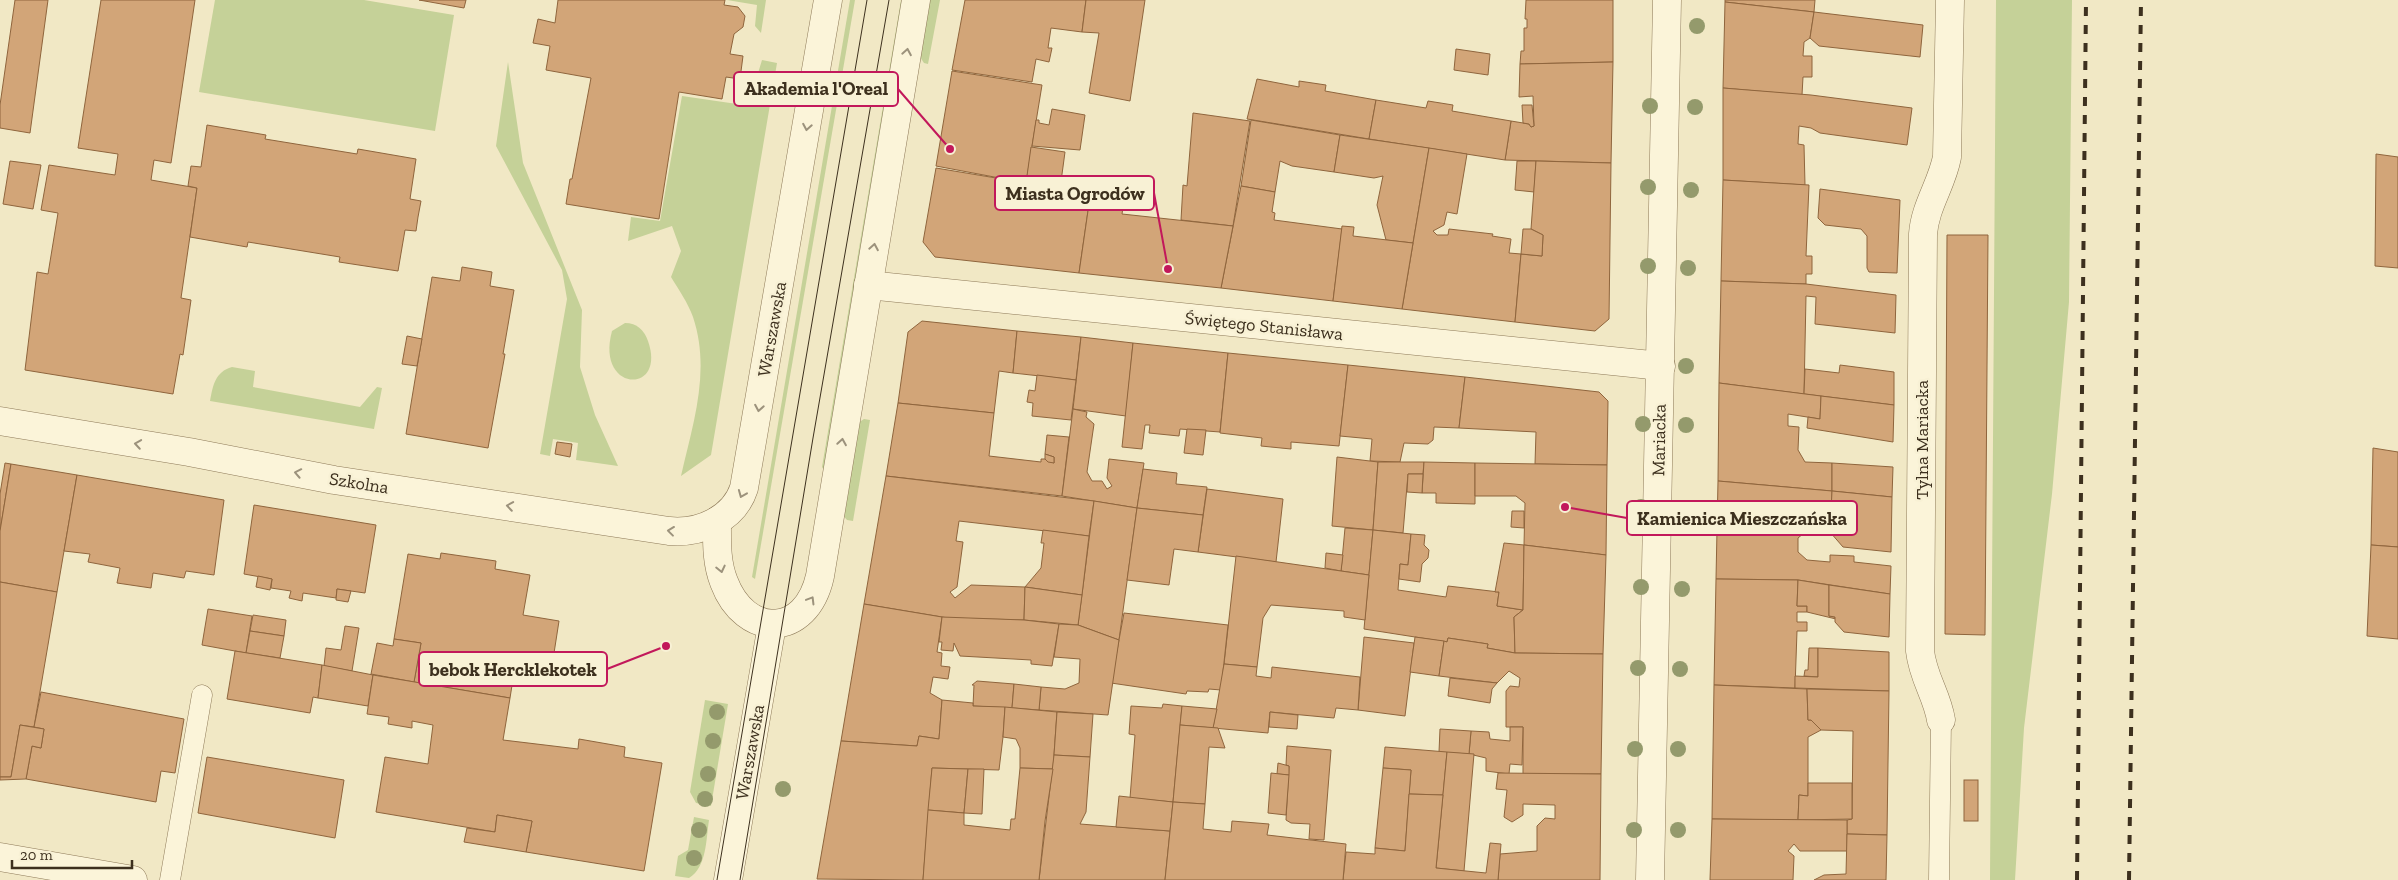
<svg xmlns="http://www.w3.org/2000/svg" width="2398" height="880" viewBox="0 0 2398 880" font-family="'Zilla Slab',serif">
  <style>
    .green { fill: #c5d198 }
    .building { fill: #d2a578; stroke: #8f653d }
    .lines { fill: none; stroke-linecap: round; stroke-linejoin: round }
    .service-casing { stroke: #8e7a59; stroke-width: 21 }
    .pedestrian-casing { stroke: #8e7a59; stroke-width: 29 }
    .minor-casing { stroke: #8e7a59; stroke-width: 29 }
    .tertiary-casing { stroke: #8e7a59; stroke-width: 29 }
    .service { stroke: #fbf4d9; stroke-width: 20 }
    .pedestrian { stroke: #fbf4d9; stroke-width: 28 }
    .minor { stroke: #fbf4d9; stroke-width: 28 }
    .tertiary { stroke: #fbf4d9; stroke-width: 28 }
    .tram { stroke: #3d301e; stroke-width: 1 }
    .rail { stroke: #3d301e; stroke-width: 4; stroke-dasharray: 9 9; stroke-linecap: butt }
    .tree { fill: #949a6c }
    .oneway { stroke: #9c927c }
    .labels { text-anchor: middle; stroke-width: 5; stroke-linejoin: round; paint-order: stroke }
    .street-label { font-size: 18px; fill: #3d301e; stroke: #f8f1d5 }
    .leader { fill: none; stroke: #c2185b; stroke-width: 2 }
    .callout-dot { fill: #c2185b; stroke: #f8f1d5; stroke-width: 2 }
    .callout { fill: #f8f1d5; stroke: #c2185b; stroke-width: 2 }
    .callout-label { font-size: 19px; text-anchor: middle; font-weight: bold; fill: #3d301e }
  </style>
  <rect width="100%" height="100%" fill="#f1e8c5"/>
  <g class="green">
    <polygon points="215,0 364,0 454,15 435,131 199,92"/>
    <polygon points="727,0 766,0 761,33 755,26 757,5"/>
    <polygon points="850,0 855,0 755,579 752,577"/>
    <polygon points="901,0 906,0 824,470 822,467"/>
    <polygon points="930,0 940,0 928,64 924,63 920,57"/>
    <polygon points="1996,0 2072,0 2069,302 2052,494 2024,728 2015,880 1990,880"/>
    <path d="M762,60L777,63L711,455L681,476C693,423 711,371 693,317C688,303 679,290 671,277L681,251L672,226L628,241L631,217L660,221L682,96L737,104L749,103Z"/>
    <polygon points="508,62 523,163 582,310 580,367 595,415 618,466 576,460 578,443 553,439 550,456 540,454 567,299 562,270 496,146"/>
    <path d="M625,323C637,323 644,330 648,341C667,395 595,393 612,331Z"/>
    <path d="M232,367L255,371L253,387L360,407L377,387L382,388L374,429L210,401C213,385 215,372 232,367Z"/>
    <polygon points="864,419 870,420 853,521 847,520 842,514 858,423"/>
    <polygon points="705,700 728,704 711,806 696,803 690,792"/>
    <path d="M694,817L709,820C706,839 707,867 689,878L675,876L678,856L688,850Z"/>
  </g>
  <g class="building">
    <polygon points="15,0 48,0 30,133 0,128 0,105"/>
    <polygon points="101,0 195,0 171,163 154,160 151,180 197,188 181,298 191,300 183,355 180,354 173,394 25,370 37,272 48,274 58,213 41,210 49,165 115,175 118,154 78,148"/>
    <polygon points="419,0 466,0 464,8"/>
    <polygon points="558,0 725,0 724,5 738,7 745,16 743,27 734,34 730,54 743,56 740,79 726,77 722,99 679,92 659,219 566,204 570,179 572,179 591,78 546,70 550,46 533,43 538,19 555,23"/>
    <polygon points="965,0 1086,0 1082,32 1051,28 1048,48 1052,48 1049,62 1036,59 1032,82 952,70"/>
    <polygon points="1086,0 1145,0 1130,101 1089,93 1099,33 1082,32"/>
    <polygon points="1526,0 1613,0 1613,62 1520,64 1521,51 1524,51 1524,28 1527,28 1527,19 1525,19"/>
    <polygon points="1725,0 1815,0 1814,12 1725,2"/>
    <polygon points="1725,2 1814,12 1810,38 1804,42 1803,56 1812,56 1812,77 1803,77 1802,95 1723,88"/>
    <polygon points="1814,12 1923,25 1920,57 1819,46 1810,38"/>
    <polygon points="1456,49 1490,54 1488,75 1454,70"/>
    <polygon points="1613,62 1611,163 1505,160 1511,121 1529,124 1531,127 1534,126 1533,96 1519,97 1520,64"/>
    <polygon points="952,71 1042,85 1026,183 936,166"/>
    <polygon points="1257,79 1299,87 1299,81 1326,85 1325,91 1376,100 1369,139 1247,119"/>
    <polygon points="1723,88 1811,95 1912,108 1907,145 1820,133 1811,128 1799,126 1798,144 1804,145 1805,185 1723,180"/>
    <polygon points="1376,100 1426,108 1428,101 1453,105 1452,111 1511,121 1505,160 1369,139"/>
    <polygon points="1522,105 1532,105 1534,126 1531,127 1529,124 1523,123"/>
    <polygon points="1052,109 1085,115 1080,150 1032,146 1036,120 1039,120 1039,123 1049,125"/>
    <polygon points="1193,113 1250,121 1233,226 1181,220 1183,185 1187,186"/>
    <polygon points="1251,120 1340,135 1334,172 1292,166 1280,161 1275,192 1241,186"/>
    <polygon points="207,125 266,135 265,139 357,154 358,149 416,159 410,199 421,201 418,217 416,231 405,230 398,271 339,262 340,257 248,242 247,247 190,237 197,188 188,186 191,166 201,167"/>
    <polygon points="1340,135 1429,148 1413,243 1386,240 1377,205 1383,176 1374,178 1334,172"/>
    <polygon points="1031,147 1065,152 1060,189 1026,183"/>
    <polygon points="1429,148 1467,154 1457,214 1447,212 1444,225 1433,231 1437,235 1448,235 1449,229 1493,234 1492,236 1511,239 1509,253 1521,254 1515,322 1402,309"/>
    <polygon points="2376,154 2398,157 2398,268 2375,266"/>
    <polygon points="10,161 41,165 33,209 3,204"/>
    <polygon points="1517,161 1536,161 1534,192 1515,190"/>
    <polygon points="1536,161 1611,163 1609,319 1595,331 1515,322 1521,254 1542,256 1543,235 1531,229"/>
    <polygon points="936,168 1020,182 1017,201 1068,209 1071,189 1091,190 1079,273 935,257 923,242"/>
    <polygon points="1723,180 1809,185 1806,256 1812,256 1812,274 1806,274 1806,284 1721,281"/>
    <polygon points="1241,186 1275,192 1272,212 1275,213 1274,220 1342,229 1333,301 1221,288"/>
    <polygon points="1820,189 1900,200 1897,273 1869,272 1867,268 1867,236 1861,229 1825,225 1818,218"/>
    <polygon points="1091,190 1125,194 1122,214 1233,226 1221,288 1079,273"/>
    <polygon points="1342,226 1354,227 1353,236 1413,243 1402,309 1333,301"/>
    <polygon points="1523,229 1531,229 1543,235 1542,256 1521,254"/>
    <polygon points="1947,235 1988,235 1985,635 1945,634"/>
    <polygon points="462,267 492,272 490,286 514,290 503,354 505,354 488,448 406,434 432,277 460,281"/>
    <polygon points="1721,281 1806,284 1896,295 1895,333 1815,324 1816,297 1806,296 1804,394 1719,383"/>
    <polygon points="922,321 1017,331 1013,373 999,371 994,413 898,403 908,332"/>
    <polygon points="1017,331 1081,337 1076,380 1013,373"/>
    <polygon points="407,336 422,339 417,366 402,364"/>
    <polygon points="1081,337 1133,343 1126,416 1073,409"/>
    <polygon points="1133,343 1228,353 1220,432 1180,429 1179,436 1149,433 1150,425 1145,425 1142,449 1122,447"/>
    <polygon points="1228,353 1348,365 1339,446 1291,442 1291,449 1261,446 1262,438 1220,433"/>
    <polygon points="1348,365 1465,377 1459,428 1434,427 1433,440 1428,444 1404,443 1400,462 1370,461 1372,439 1340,436"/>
    <polygon points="1840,365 1894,372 1894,405 1804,394 1805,369 1839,373"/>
    <polygon points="1037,375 1076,380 1071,420 1032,416 1033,403 1027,402 1029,390 1035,391"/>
    <polygon points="1465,377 1599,392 1608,401 1607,465 1535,464 1536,432 1459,428"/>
    <polygon points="1719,383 1821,396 1820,419 1788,414 1788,426 1799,427 1798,450 1805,462 1832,463 1832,491 1718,481"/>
    <polygon points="1821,396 1894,405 1893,442 1807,428 1808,417 1820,419"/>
    <polygon points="898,403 994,413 989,456 1041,462 1041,459 1045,459 1054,463 1054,457 1045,454 1047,435 1069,437 1062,496 886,476"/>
    <polygon points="1073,409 1087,412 1086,417 1094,424 1087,472 1092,481 1102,481 1107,489 1112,486 1107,478 1109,459 1144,463 1137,508 1062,496"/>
    <polygon points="1187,429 1206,430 1203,455 1184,453"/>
    <polygon points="557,442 572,444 570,457 555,454"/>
    <polygon points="2373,448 2398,452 2398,547 2371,545"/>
    <polygon points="1045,454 1054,457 1054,463 1048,462 1045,459"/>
    <polygon points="1337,457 1378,462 1373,530 1332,526"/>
    <polygon points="1378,462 1424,462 1423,474 1408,474 1403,533 1373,530"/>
    <polygon points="1424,462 1475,463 1475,504 1436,503 1436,493 1422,493"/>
    <polygon points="5,463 11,464 0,531 0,494"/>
    <polygon points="1475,463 1607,465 1606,555 1524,545 1525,503 1516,496 1475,496"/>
    <polygon points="1832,463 1893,467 1892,497 1832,491"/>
    <polygon points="11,464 77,475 57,592 0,582 0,531"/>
    <polygon points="1143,469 1177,473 1176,484 1207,487 1203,515 1137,508"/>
    <polygon points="1408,474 1423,474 1422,493 1407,492"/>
    <polygon points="77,475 224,500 214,575 186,571 184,578 153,573 151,588 117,583 120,568 88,562 90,554 64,551"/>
    <polygon points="886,476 1094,501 1089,536 959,521 956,541 963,542 957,587 950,592 955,598 971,585 1025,587 1024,620 948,618 864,604"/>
    <polygon points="1718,481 1832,491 1831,518 1810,518 1807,507 1794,516 1798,519 1798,526 1804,533 1798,538 1798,552 1807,560 1830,562 1830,555 1854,556 1854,562 1891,566 1890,594 1798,580 1716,579"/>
    <polygon points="1207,489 1283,499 1276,562 1198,552"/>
    <polygon points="1832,491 1892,497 1891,552 1843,547 1830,532"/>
    <polygon points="1094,501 1137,508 1119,640 1078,625"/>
    <polygon points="254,505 376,525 365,593 337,589 336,598 303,593 302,601 289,598 291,591 271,588 272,579 244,574"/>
    <polygon points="1137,508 1203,515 1198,552 1174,549 1169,585 1127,580"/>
    <polygon points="1512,511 1524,511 1524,528 1511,527"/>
    <polygon points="1345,528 1373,530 1369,575 1341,571"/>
    <polygon points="1043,530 1089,536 1082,595 1025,587 1041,568 1044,543 1041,543"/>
    <polygon points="1373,530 1411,534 1408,565 1400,564 1398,590 1446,597 1448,586 1499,592 1497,606 1523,610 1514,617 1515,653 1487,648 1488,644 1448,638 1447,642 1364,629"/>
    <polygon points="1411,534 1425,535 1424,545 1429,550 1428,558 1422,564 1420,582 1399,579 1400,564 1408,565"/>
    <polygon points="1504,543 1524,545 1523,610 1497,606 1499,592 1495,592"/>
    <polygon points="1524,545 1606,555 1603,654 1515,653 1514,617 1523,610"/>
    <polygon points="2371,545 2398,547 2398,639 2367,636"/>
    <polygon points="441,553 496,561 495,569 530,575 523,615 559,621 552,666 516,660 510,698 414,682 421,643 394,639 408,554 440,559"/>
    <polygon points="1326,553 1343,555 1341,571 1325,568"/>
    <polygon points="1236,556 1369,575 1365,620 1344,617 1344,611 1271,605 1263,618 1257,667 1224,664"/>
    <polygon points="258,576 272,579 270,590 256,587"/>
    <polygon points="1716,579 1798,580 1797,606 1807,606 1807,612 1797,612 1797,622 1807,622 1807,631 1797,631 1795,688 1714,685"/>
    <polygon points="1798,580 1829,585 1829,616 1835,617 1836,619 1807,612 1807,606 1797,606"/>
    <polygon points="0,582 57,592 34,727 20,725 11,777 0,777"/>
    <polygon points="1829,585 1890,594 1889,637 1844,632 1835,622 1835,617 1829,616"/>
    <polygon points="1025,587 1082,595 1078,625 1024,620"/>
    <polygon points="337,589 351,591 348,602 336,600"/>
    <polygon points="864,604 942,617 937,652 942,653 941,666 950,667 948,679 933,677 930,693 942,700 939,739 919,736 917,746 841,741"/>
    <polygon points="208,609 252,616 246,653 202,645"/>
    <polygon points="1124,613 1228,625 1221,690 1209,689 1208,692 1187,691 1186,694 1111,683"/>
    <polygon points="253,615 286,620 284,636 250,631"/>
    <polygon points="942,617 1024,620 1059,624 1052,666 1031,664 1031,660 960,656 954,643 953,651 941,650 942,642 939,642"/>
    <polygon points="1059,624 1078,625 1119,640 1108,715 1039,710 1041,687 1065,689 1079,683 1080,659 1054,657"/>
    <polygon points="345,626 359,628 352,671 324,666 326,648 341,650"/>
    <polygon points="250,631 284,636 280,658 246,653"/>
    <polygon points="1364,637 1414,643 1405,716 1358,710"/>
    <polygon points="1415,637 1444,641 1439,676 1410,672"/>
    <polygon points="1448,638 1488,644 1487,648 1515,653 1603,654 1601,774 1523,774 1523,727 1506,727 1506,691 1510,686 1519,687 1520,678 1509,671 1497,683 1439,676 1444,641 1447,642"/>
    <polygon points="394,639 421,643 414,682 371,674 377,643 393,646"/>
    <polygon points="1809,648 1818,648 1818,677 1804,676 1805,670 1808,670"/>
    <polygon points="1818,648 1889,652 1889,691 1795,688 1795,676 1818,677"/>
    <polygon points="235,651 322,665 318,698 313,697 310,713 227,699"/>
    <polygon points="1224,664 1257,667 1256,676 1271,678 1272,667 1360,677 1358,710 1336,708 1334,718 1270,712 1268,733 1213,728"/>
    <polygon points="322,665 373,675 368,706 318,698"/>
    <polygon points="373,675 510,698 503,740 578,749 579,739 625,747 624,757 662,763 644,871 526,852 532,821 497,815 495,832 376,812 385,757 428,764 433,725 412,721 412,728 388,724 389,717 367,714"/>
    <polygon points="1450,678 1497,683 1492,689 1490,703 1448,696"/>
    <polygon points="977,681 1014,684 1012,708 973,706 974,685 972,685"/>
    <polygon points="1014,684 1041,687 1039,710 1012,708"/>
    <polygon points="1714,685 1807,689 1808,720 1811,720 1821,730 1808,737 1808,796 1799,795 1798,820 1712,819"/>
    <polygon points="1807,689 1889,691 1887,835 1847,834 1847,820 1852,819 1853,731 1821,730 1811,720 1808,720"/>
    <polygon points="41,692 184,719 175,773 161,771 156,802 26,779 32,746 41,748 44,729 34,727"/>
    <polygon points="942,700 973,703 973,706 1005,707 1003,737 999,770 932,768 923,880 817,879 841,741 917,746 919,736 939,739"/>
    <polygon points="1163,704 1182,706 1173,802 1130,798 1135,735 1129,734 1131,706 1162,708"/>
    <polygon points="1182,706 1217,709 1213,728 1180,725"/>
    <polygon points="1005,707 1057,712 1053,769 1020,768 1020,748 1016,739 1003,737"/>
    <polygon points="1057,712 1093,714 1090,757 1054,755"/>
    <polygon points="1270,712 1298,715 1297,729 1269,727"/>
    <polygon points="20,725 44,729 41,748 32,746 26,779 0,780 0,777 11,777"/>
    <polygon points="1180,725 1218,728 1225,748 1209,747 1205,804 1173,802"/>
    <polygon points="1510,727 1523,727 1522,765 1510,764 1509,774 1486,771 1486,758 1469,754 1471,731 1489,732 1490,739 1510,741"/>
    <polygon points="1440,729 1471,731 1469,754 1439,752"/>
    <polygon points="1287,746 1331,750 1324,840 1309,839 1310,824 1291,823 1286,820 1289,766 1286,765"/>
    <polygon points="1385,747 1447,752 1443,795 1409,794 1411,770 1383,768"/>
    <polygon points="1447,752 1474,754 1464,871 1436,868"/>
    <polygon points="1054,755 1090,757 1086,812 1080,824 1170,831 1165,880 1039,880"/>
    <polygon points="207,757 344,780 335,838 198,813"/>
    <polygon points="1278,763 1289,766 1289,775 1277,774"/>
    <polygon points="932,768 968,769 964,813 928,810"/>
    <polygon points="1020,768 1053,769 1045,821 1039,880 923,880 928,810 964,813 964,825 1010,830 1011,819 1015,819"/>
    <polygon points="1383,768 1411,770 1405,851 1375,848"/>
    <polygon points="968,769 984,769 982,814 964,813"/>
    <polygon points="1271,773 1289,775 1286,815 1268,813"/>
    <polygon points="1498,773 1601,774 1600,880 1498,880 1500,854 1537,851 1537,826 1545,818 1555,819 1555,805 1523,804 1523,815 1512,822 1504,817 1507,790 1496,789"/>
    <rect x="1964" y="780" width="14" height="41"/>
    <polygon points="1808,783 1852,783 1852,819 1798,820 1799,795 1808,796"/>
    <polygon points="1409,794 1443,795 1436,868 1486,873 1490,843 1501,844 1498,880 1343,880 1346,852 1375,854 1375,848 1405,851"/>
    <polygon points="1119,796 1173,802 1170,831 1116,827"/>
    <polygon points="1173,802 1205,804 1203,829 1231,832 1232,821 1269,824 1267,835 1346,844 1343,880 1165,880"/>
    <polygon points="497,815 532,821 526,852 464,842 467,828 495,832"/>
    <polygon points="1712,819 1847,820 1847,851 1800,851 1794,844 1788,851 1794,856 1793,880 1710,880"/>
    <polygon points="1847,834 1887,835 1886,880 1814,880 1824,875 1846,874"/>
  </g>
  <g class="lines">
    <g class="service-casing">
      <g id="service">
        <polyline points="170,880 202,695"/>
        <polyline points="1939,880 1941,720"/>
      </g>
    </g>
    <g class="pedestrian-casing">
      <g id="pedestrian">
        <polyline points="868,285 1661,366"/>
        <polyline points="1650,880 1667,0"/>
      </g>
    </g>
    <g class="minor-casing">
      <g id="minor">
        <path d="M717,521C717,541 716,562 724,582C745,638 806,639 820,576L916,0"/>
        <path d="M1941,720C1937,695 1923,678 1920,651L1923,234C1925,206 1942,184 1947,157L1950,0"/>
        <polyline points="0,857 133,880"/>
        <polyline points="728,880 772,625"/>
      </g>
    </g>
    <g class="tertiary-casing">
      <path id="tertiary" d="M0,421L189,452L334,480L669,531C700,534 734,519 744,488L828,0"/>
    </g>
    <use href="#service" class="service"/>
    <use href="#pedestrian" class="pedestrian"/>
    <use href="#minor" class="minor"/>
    <use href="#tertiary" class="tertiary"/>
    <g class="tram">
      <polyline points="717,880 867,0"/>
      <polyline points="740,880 813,438 889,0"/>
    </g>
    <g class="rail">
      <polyline points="2077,880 2086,0"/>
      <polyline points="2129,880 2141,0"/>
    </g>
  </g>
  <g class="tree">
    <circle cx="1697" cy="26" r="8"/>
    <circle cx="1650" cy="106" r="8"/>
    <circle cx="1695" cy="107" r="8"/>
    <circle cx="1648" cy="187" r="8"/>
    <circle cx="1691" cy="190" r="8"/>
    <circle cx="1648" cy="266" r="8"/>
    <circle cx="1688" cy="268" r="8"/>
    <circle cx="1686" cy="366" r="8"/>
    <circle cx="1643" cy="424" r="8"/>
    <circle cx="1686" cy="425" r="8"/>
    <circle cx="1641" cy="507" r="8"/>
    <circle cx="1641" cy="587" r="8"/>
    <circle cx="1682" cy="589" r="8"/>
    <circle cx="1638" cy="668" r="8"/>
    <circle cx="1680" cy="669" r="8"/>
    <circle cx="717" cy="712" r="8"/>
    <circle cx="713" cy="741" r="8"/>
    <circle cx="1635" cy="749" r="8"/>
    <circle cx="1678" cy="749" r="8"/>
    <circle cx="708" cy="774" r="8"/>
    <circle cx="783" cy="789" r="8"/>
    <circle cx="705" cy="799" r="8"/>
    <circle cx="699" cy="830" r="8"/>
    <circle cx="1634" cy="830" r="8"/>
    <circle cx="1678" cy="830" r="8"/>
    <circle cx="694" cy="858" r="8"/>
  </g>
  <defs><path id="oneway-chevron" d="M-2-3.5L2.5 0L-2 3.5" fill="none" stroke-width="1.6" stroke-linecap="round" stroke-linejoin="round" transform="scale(1.25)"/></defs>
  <g class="oneway">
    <use href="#oneway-chevron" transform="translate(907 52) rotate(-80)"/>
    <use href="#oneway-chevron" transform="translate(807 127) rotate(100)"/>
    <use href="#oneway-chevron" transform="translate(874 247) rotate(-80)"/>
    <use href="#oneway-chevron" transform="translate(759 408) rotate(100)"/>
    <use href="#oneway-chevron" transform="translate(842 442) rotate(-81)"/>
    <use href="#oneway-chevron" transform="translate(138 444) rotate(-171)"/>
    <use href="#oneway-chevron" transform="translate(298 473) rotate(-169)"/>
    <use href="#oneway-chevron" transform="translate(742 494) rotate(112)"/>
    <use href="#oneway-chevron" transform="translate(510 506) rotate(-171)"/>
    <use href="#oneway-chevron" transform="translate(671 531) rotate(-173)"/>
    <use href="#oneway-chevron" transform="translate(721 569) rotate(77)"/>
    <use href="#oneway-chevron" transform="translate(811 600) rotate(-59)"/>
  </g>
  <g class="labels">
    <g class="street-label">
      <text transform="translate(1264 326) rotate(6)" y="6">Świętego Stanisława</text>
      <text transform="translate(772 329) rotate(-80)" y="6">Warszawska</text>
      <text transform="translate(1659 440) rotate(-89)" y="6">Mariacka</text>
      <text transform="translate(1922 440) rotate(-90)" y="6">Tylna Mariacka</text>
      <text transform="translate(359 483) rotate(9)" y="6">Szkolna</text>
      <text transform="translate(750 752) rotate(-80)" y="6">Warszawska</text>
    </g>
  </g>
  <path class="leader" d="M950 149L898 89M1168 269L1154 193M1565 507L1627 518M666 646L607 669"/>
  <g class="callout-dot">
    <circle cx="950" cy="149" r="5"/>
    <circle cx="1168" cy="269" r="5"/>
    <circle cx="1565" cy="507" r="5"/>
    <circle cx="666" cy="646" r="5"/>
  </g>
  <g class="callout">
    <rect x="734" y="72" width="164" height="34" rx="5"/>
    <rect x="995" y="176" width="159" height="34" rx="5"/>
    <rect x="1627" y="501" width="230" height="34" rx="5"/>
    <rect x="419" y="652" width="188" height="34" rx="5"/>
  </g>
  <g class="callout-label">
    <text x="816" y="95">Akademia l'Oreal</text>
    <text x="1075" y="200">Miasta Ogrodów</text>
    <text x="1742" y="525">Kamienica Mieszczańska</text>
    <text x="513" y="676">bebok Hercklekotek</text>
  </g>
  <path d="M12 860v8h120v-8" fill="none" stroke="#3d301e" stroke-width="2.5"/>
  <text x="20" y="860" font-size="15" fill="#3d301e" stroke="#f8f1d5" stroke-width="4" paint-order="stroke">20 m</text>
</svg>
